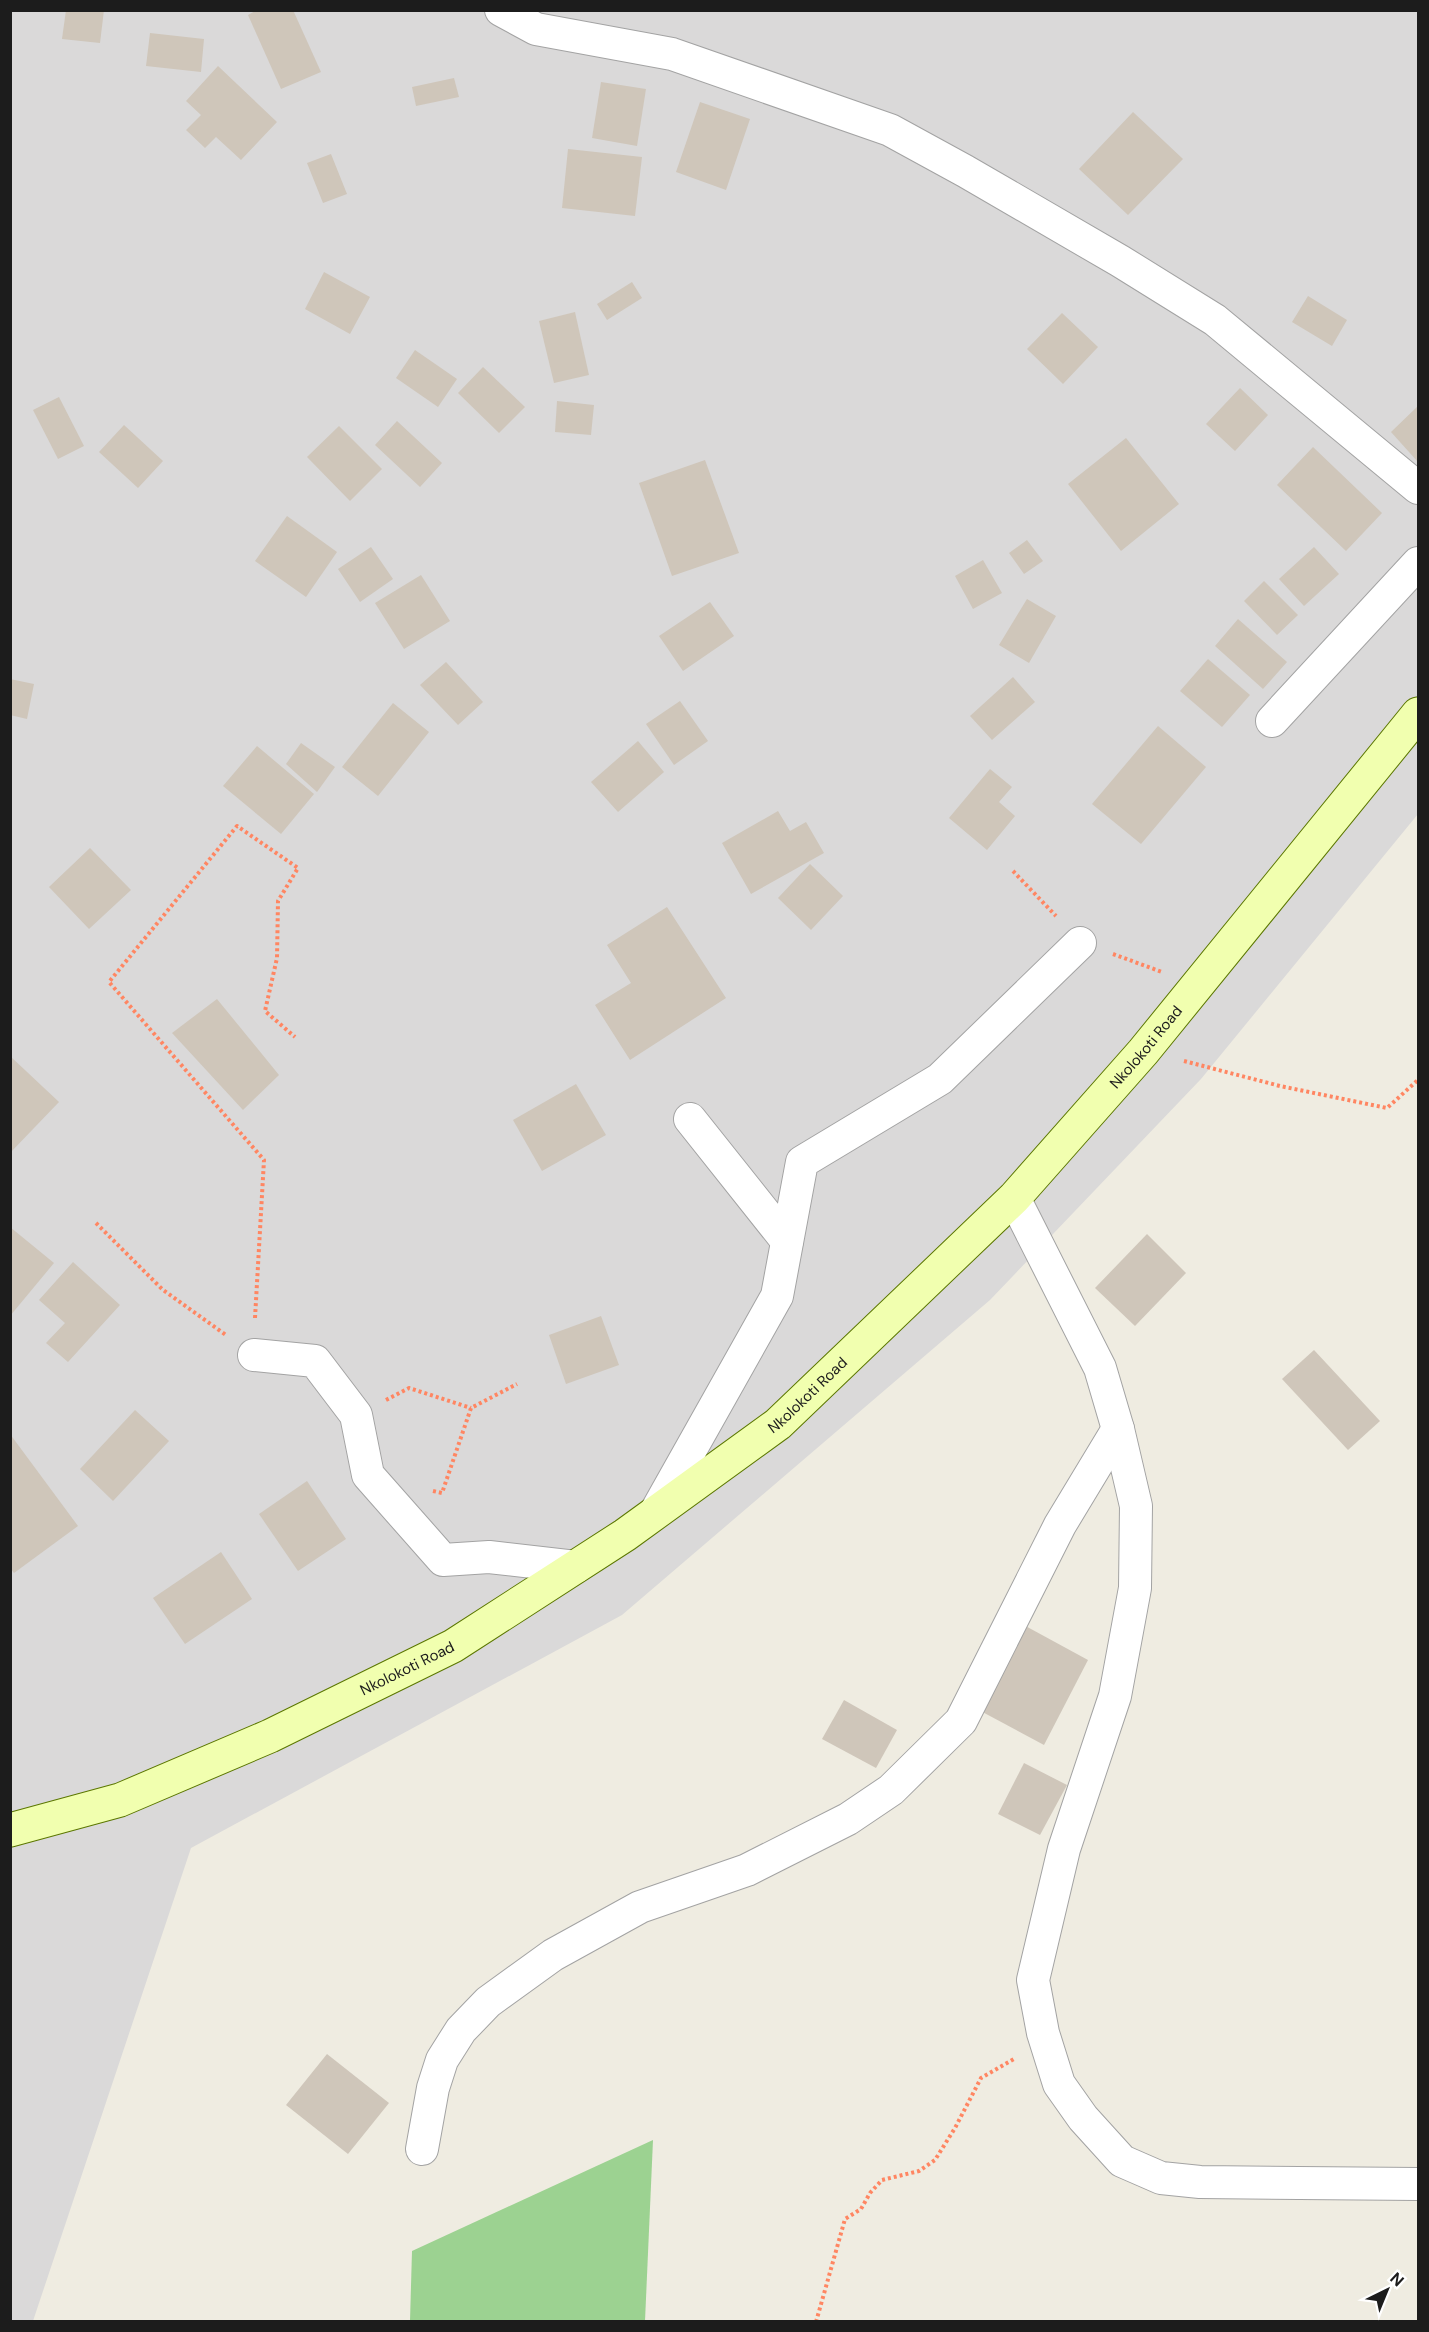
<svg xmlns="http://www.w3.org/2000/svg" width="1429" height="2332" viewBox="0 0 1429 2332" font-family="'DM Sans',sans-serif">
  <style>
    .residential { fill: #dad9d9 }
    .forest { fill: #9cd291 }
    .building { fill: #cfc6ba }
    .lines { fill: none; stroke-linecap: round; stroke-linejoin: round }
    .street-casing { stroke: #a3a3a3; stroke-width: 34 }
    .secondary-casing { stroke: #5b7700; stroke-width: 35 }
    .path { stroke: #ff8662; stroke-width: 4; stroke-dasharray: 3 3; stroke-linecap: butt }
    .street { stroke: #fff; stroke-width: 32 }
    .secondary { stroke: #f1ffaf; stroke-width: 33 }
    .labels { text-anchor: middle; stroke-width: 4.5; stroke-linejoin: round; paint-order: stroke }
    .street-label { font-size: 15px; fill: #1c1c1c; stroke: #fff }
  </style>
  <rect width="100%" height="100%" fill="#efece1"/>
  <polygon class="residential" points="11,11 1418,11 1418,814 1201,1079 990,1300 622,1615 191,1848 33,2321 11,2322"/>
  <polygon class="forest" points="653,2140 645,2321 410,2321 412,2251"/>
  <g class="building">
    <polygon points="66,10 104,10 100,43 62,39"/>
    <polygon points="257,10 293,10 321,72 281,89 248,15"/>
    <polygon points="150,33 204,39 201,72 146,66"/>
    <polygon points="218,66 277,122 241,160 216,137 205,148 186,130 201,115 186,101"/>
    <polygon points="454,78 459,97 416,106 412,87"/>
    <polygon points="601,82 646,89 637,146 592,138"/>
    <polygon points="700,102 750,119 726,190 676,172"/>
    <polygon points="1133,112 1183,159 1128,215 1079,169"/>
    <polygon points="568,149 642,157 635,216 562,208"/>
    <polygon points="331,154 347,194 323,203 307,163"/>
    <polygon points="324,272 370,297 350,334 305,309"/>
    <polygon points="632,282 642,298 607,320 597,304"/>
    <polygon points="1308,296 1347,320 1332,346 1292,322"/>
    <polygon points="575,312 589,375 554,383 539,321"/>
    <polygon points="1062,313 1098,347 1063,384 1027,349"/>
    <polygon points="415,350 457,379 438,407 396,378"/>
    <polygon points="483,367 525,407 499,433 458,393"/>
    <polygon points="1240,388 1268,415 1235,451 1206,424"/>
    <polygon points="59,397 84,446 58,459 33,410"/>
    <polygon points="557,401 594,405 591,435 555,432"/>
    <polygon points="1418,406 1418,462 1391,432"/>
    <polygon points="397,421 442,463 420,487 375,445"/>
    <polygon points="124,425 163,461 138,488 99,452"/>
    <polygon points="339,426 382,469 350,501 307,457"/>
    <polygon points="1126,438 1179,504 1121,551 1068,484"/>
    <polygon points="1313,447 1382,513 1346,551 1277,485"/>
    <polygon points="705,460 739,553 672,576 639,483"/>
    <polygon points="287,516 337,552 306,597 255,561"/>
    <polygon points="1027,540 1043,561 1024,574 1009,553"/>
    <polygon points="371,547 393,579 360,602 338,569"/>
    <polygon points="1314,547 1339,574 1304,606 1279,579"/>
    <polygon points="983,560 1002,593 973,609 955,576"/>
    <polygon points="421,575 450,621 404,649 375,603"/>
    <polygon points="1264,581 1298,615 1277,635 1244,601"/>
    <polygon points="1027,599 1056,616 1029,663 999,645"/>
    <polygon points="710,602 734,636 683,671 659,636"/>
    <polygon points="1238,619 1287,662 1263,689 1215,646"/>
    <polygon points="1208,659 1250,695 1222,727 1180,691"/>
    <polygon points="446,662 483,702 458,725 420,685"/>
    <polygon points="1013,677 1035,702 992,740 970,716"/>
    <polygon points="10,679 34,684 27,719 10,715"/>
    <polygon points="680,701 708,741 674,765 646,724"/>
    <polygon points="393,703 429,732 378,796 342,767"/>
    <polygon points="1158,726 1206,767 1141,844 1092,804"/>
    <polygon points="638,741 664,772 618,812 591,782"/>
    <polygon points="301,743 335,767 317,792 286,764"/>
    <polygon points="257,746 314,794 281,834 223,786"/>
    <polygon points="990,769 1012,787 999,802 1015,816 987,850 949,818"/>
    <polygon points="778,811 790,831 806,822 824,853 751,894 722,843"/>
    <polygon points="90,848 131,890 89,929 49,887"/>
    <polygon points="810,864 843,896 811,930 778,898"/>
    <polygon points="667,907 726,998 630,1060 595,1005 631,983 607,945"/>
    <polygon points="217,999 279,1075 243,1110 172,1033"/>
    <polygon points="10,1056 59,1102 10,1153"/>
    <polygon points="576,1084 606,1135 542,1171 513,1120"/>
    <polygon points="10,1227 54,1263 10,1316"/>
    <polygon points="1147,1234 1186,1273 1135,1326 1095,1288"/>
    <polygon points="73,1262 120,1305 68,1362 46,1343 65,1323 39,1300"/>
    <polygon points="601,1316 619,1365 566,1384 549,1335"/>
    <polygon points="1314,1350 1380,1421 1348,1450 1282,1379"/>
    <polygon points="135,1410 169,1441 113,1501 80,1469"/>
    <polygon points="10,1434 78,1526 14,1573 10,1568"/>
    <polygon points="307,1481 346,1539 298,1571 259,1514"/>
    <polygon points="221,1552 252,1599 185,1644 153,1598"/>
    <polygon points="1020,1623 1088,1660 1044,1745 975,1708"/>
    <polygon points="844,1700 897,1730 876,1768 822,1739"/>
    <polygon points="1024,1763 1067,1785 1040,1835 998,1814"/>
    <polygon points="327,2054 389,2103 348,2154 286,2105"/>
  </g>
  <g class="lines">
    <g class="street-casing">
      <g id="street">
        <polyline points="501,10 536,29 672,54 890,130 965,171 1120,261 1215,320 1418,488"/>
        <polyline points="1272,721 1418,563"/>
        <polyline points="690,1119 787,1241"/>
        <polyline points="1014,1198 1100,1368 1118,1429 1136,1506 1135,1588 1115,1696 1064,1849 1033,1980 1043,2033 1059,2084 1083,2118 1122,2161 1161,2178 1200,2182 1418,2184"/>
        <polyline points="254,1355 315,1361 356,1415 368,1475 443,1560 489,1557 576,1567"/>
        <polyline points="655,1513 777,1296 802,1162 940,1079 1080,943"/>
        <polyline points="422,2149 433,2088 442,2060 461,2030 488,2002 553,1955 640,1907 747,1870 848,1819 891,1790 961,1721 1060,1525 1118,1429"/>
      </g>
    </g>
    <g class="secondary-casing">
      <g id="secondary">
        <path id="s1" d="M10,1830L120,1800L270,1736L453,1646L625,1535L778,1424L1014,1198L1143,1052L1418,714"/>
      </g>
    </g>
    <g class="path">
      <polyline points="1013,871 1056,916"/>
      <polyline points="1113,954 1162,972"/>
      <polyline points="1184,1061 1280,1086 1387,1108 1418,1080"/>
      <polyline points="96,1223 163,1290 226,1335"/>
      <polyline points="255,1318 264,1160 109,982 237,826 298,868 278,901 277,958 265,1011 295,1037"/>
      <polyline points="386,1400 409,1388 471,1408"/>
      <polyline points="433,1491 442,1493 471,1408 517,1384"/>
      <polyline points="816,2322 845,2219 861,2209 870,2193 882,2180 919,2171 935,2160 955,2128 981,2078 1014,2059"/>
    </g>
    <use href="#street" class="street"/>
    <use href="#secondary" class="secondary"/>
  </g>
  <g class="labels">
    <g class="street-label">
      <text dy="5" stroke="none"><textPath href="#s1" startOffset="1402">Nkolokoti Road</textPath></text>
      <text dy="5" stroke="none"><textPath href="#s1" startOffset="916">Nkolokoti Road</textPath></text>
      <text dy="5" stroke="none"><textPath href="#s1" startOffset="430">Nkolokoti Road</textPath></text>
    </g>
  </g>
  <rect width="1429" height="2332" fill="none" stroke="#1c1c1c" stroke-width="24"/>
  <g transform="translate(1387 2290) rotate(43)" stroke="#ffffff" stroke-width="4.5" paint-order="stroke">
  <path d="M0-4.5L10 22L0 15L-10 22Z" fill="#1c1c1c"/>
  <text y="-9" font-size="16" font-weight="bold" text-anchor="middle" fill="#1c1c1c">N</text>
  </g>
</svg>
